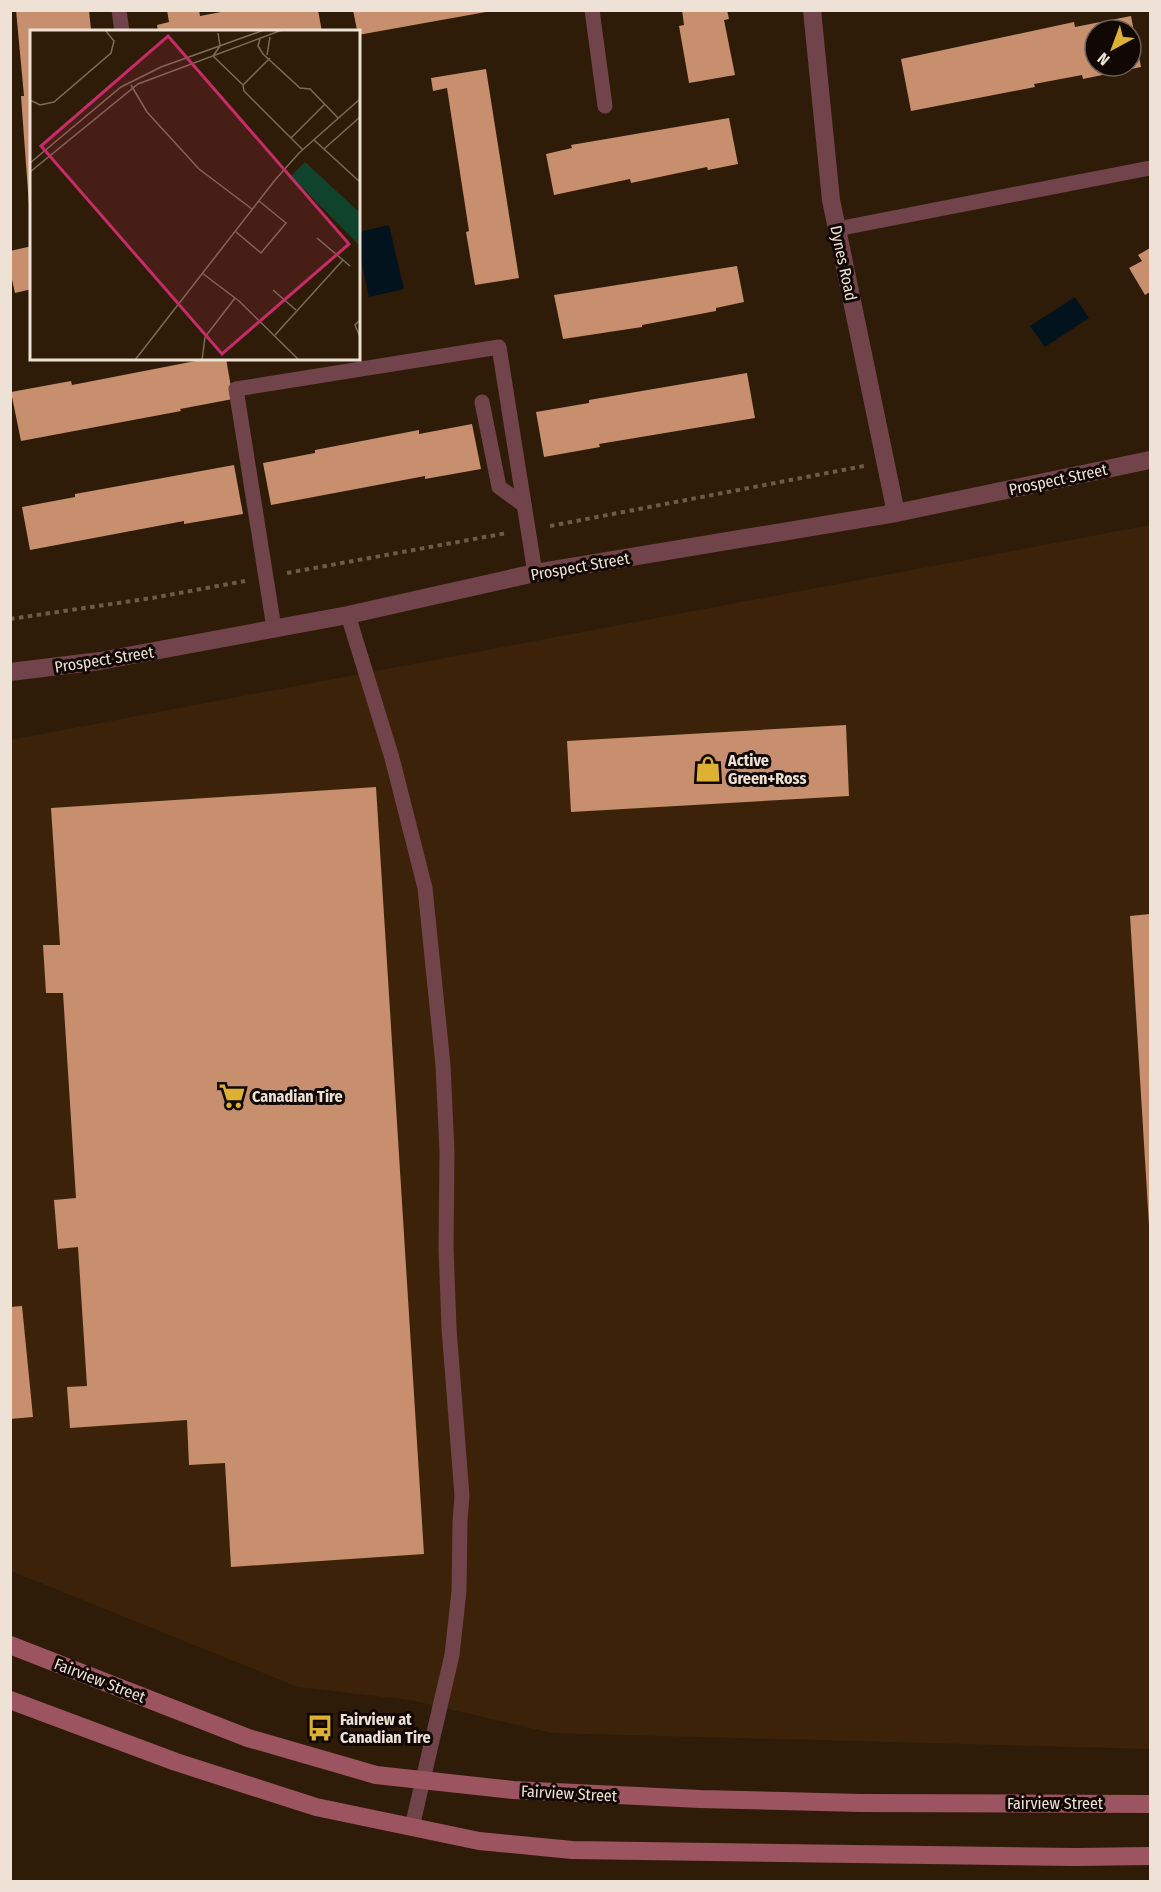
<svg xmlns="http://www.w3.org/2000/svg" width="1161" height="1892" viewBox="0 0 1161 1892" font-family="'Fira Sans Condensed',sans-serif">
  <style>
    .built { fill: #3b2209 }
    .water { fill: #02131e }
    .building { fill: #c78f6d; fill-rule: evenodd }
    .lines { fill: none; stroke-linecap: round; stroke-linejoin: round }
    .path { stroke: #6c5b49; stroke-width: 4; stroke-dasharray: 4.5 4.5; stroke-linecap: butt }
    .service { stroke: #71434a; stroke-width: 15 }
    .minor { stroke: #71434a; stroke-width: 18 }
    .tertiary { stroke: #71434a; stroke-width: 18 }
    .secondary { stroke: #9d5461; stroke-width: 18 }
    .labels { text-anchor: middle; stroke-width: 6; stroke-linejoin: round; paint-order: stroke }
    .street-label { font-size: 16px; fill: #eee1d5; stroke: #110803 }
    .poi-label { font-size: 16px; font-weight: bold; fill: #eee1d5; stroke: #110803; text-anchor: start }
    .inset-road { fill: none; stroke: #7b6b5a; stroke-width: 1.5 }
    .view { fill: #c62c67; fill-opacity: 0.15; stroke: #c62c67; stroke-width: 3 }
    .inset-edge { fill: none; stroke: #eee1d5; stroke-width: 3 }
  </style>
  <rect width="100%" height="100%" fill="#2f1c08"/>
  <polygon class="built" points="1150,525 1150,1749 552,1733 410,1700 298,1687 11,1571 10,740"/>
  <g class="water">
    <polygon points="389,225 404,289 369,297 359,250 359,232"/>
    <polygon points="1075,297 1089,318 1045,347 1030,326"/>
  </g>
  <g class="building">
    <polygon points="16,10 89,10 91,30 32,32 32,205 29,205 21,96 24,96"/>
    <polygon points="167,10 199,10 200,16 221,12 221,10 318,10 322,32 158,32 157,25 169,22"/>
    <polygon points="353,10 486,10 486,12 358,35"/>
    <polygon points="682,10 727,10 729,19 724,20 735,75 689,83 679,26 684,25"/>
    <path d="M1131,16L1141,67L1083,79L1082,75L1034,84L1035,87L911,111L901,59L1074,22L1075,27ZM1095,30H1131V66H1095Z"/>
    <polygon points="486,69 519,278 475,285 466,232 469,231 447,88 433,91 431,78"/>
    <polygon points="729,118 738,164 708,170 707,167 631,183 630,179 554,195 546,154 572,148 571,145"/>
    <polygon points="32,246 32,289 15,293 10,271 10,251"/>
    <polygon points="1150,248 1150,292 1145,295 1129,268 1142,261 1138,255"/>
    <polygon points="737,266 744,302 716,308 716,311 642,325 642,327 563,339 554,295"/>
    <polygon points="211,358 226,358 233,399 180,409 181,411 21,441 11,392 71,381 72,385"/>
    <polygon points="747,373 755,418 599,444 600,447 544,457 536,412 589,403 589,400"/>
    <polygon points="472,424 481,469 425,479 425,476 271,505 263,463 315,453 315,450 419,430 419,434"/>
    <polygon points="234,465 243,514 184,524 184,521 30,550 22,507 75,497 75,494"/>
    <polygon points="846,725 849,796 571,812 567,741"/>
    <polygon points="376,787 424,1554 231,1567 225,1463 189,1465 187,1420 70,1428 67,1387 87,1386 78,1247 58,1249 54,1200 76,1198 63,993 46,993 43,945 60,945 51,808"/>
    <polygon points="1150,914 1150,1225 1149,1225 1130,916"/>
    <polygon points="22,1306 33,1417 10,1419 10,1307"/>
  </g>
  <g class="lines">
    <g class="path">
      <polyline points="550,526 864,466"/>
      <polyline points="287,573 507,533"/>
      <polyline points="10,619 152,598 245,581"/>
    </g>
    <g class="service">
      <polyline points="119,10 122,32"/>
      <polyline points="592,10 605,106"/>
      <polyline points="837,229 1150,168"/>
      <polyline points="482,402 499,487 524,505"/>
      <polyline points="348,615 392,758 425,888 443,1065 447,1152 446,1247 449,1328 462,1496 460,1521 459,1591 452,1655 412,1827"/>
      <polyline points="274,628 236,389 499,347 535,573"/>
    </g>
    <polyline class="minor" points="812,10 831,200 896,513"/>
    <polyline class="tertiary" points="10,672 100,661 348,615 535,573 896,513 1150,460"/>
    <g class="secondary">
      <polyline points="10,1645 248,1738 376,1775 513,1790 700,1799 861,1803 1150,1804"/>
      <polyline points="10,1700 176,1762 316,1807 479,1841 572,1850 1076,1857 1150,1856"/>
    </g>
  </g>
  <defs>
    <g id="shop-bare" transform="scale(2.07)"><path d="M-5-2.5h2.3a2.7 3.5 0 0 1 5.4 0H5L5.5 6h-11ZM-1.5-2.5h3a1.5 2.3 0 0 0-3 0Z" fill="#ddb233" stroke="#110803" stroke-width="2.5" paint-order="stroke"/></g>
    <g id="supermarket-bare" transform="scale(2.07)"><path d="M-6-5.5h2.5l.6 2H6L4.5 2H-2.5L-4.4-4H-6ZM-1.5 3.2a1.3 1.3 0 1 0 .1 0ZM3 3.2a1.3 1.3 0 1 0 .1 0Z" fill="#ddb233" stroke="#110803" stroke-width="2.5" paint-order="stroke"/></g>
    <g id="bus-bare" transform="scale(2.07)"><path d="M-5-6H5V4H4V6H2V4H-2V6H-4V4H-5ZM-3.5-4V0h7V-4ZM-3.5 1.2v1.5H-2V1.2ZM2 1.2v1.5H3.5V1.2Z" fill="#ddb233" stroke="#110803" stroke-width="2.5" paint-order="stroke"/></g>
  </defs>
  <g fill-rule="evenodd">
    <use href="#shop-bare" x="708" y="769"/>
    <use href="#supermarket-bare" x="232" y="1096"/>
    <use href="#bus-bare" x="320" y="1728"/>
  </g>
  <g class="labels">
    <g class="street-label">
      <text transform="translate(844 263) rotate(78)" y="6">Dynes Road</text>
      <text transform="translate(1058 479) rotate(-12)" y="6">Prospect Street</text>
      <text transform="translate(580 566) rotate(-10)" y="6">Prospect Street</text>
      <text transform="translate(104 659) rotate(-9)" y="6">Prospect Street</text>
      <text transform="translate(100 1680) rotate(21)" y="6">Fairview Street</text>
      <text transform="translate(569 1793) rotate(3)" y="6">Fairview Street</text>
      <text x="1055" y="1809">Fairview Street</text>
    </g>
    <g class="poi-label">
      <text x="728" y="766">Active<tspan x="728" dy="18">Green+Ross</tspan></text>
      <text x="252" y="1102">Canadian Tire</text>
      <text x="340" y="1725">Fairview at<tspan x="340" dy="18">Canadian Tire</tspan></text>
    </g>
  </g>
  <g transform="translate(30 30)">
    <rect width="330" height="330" fill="#2f1c08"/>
    <path d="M275,132L330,183V216L261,146Z" fill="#10432c"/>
    <path class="inset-road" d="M188,3L190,16L183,26L213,55L240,28M230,8L228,16L233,24L270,58L280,59L308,88M237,25L240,7M101,55L117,82L169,139L222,179M213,55L214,61L273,120M0,70L10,75L24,72L81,23L84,11L75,0M261,108L295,74M284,110L330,152M294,119L330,87M0,133L91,57L131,37L234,0M0,142L108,54L252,0M206,202L231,223L256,193L229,171M287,208L320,236M172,243L209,271L269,330M243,260L266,280M330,290L325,295L330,307M245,305L313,230M105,330L245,150L269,123L330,69M172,330L175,307L205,268"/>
    <path class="view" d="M138,6L319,214L192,324L11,116Z"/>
    <rect width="330" height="330" class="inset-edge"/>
  </g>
  <rect width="1161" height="1892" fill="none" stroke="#eee1d5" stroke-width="24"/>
  <g transform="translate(1113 48) rotate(221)"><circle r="28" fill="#110803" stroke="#695f57" stroke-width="1.5"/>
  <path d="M0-4.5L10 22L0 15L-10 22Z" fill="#ddb233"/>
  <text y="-9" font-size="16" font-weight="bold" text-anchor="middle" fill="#eee1d5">N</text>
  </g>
</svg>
